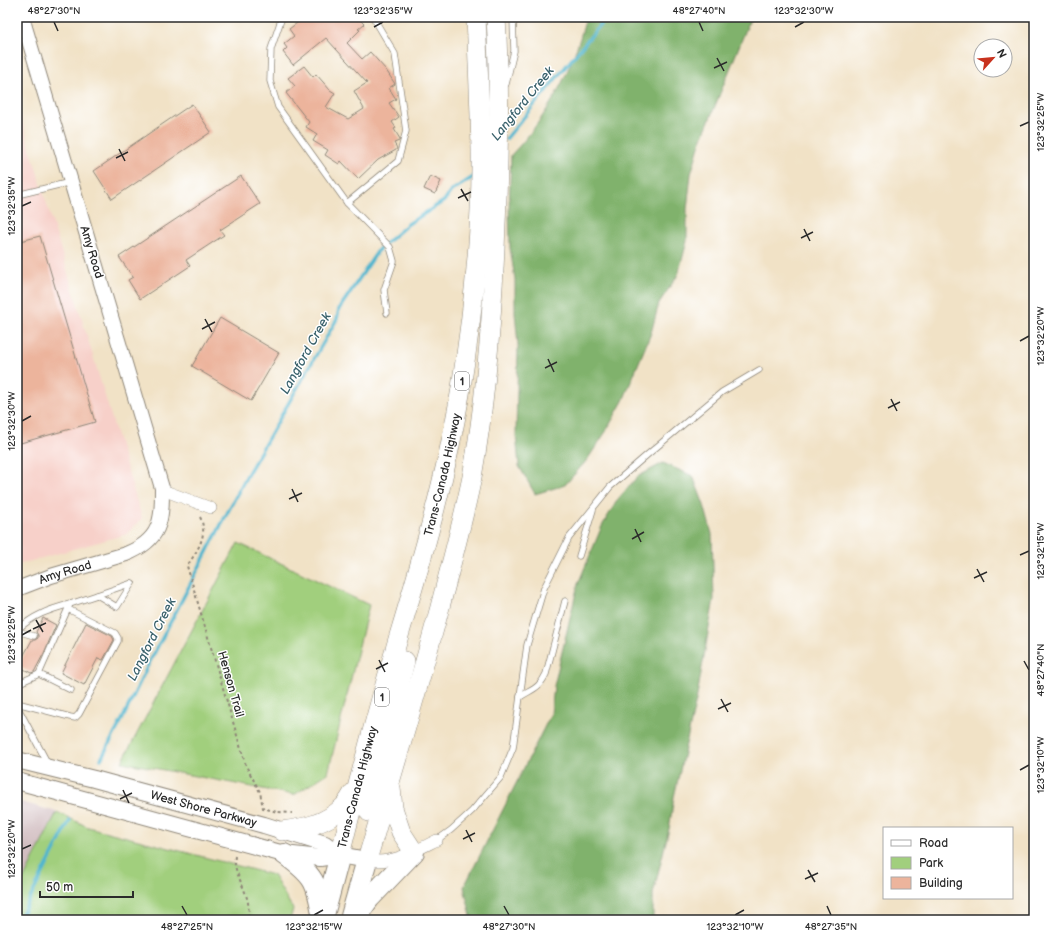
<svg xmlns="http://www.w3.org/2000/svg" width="1051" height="937" viewBox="0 0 1051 937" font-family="'Balsamiq Sans',sans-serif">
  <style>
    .built { fill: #f7d0c9 }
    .industrial { fill: #d2bec1 }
    .green { fill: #a1cf7d; stroke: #667d54 }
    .forest { fill: #80b26c; stroke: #566e4c }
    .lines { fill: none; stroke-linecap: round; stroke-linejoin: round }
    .stream { stroke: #50b5ce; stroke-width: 3.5 }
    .building { fill: #ecb49c }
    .service-casing { stroke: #8e8678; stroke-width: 7 }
    .minor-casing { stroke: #8e8678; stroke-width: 12 }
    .tertiary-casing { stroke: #8e8678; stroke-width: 16 }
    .secondary-casing { stroke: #8e8678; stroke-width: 18 }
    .trunk-casing { stroke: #8e8678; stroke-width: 20 }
    .motorway-casing { stroke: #8e8678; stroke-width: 22 }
    .path { stroke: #8e8678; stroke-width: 2; stroke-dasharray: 3 3; stroke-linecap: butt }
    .service { stroke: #fff; stroke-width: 5.5 }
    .minor { stroke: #fff; stroke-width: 11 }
    .tertiary { stroke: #fff; stroke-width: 14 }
    .secondary { stroke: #fff; stroke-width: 16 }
    .trunk { stroke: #fff; stroke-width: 19 }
    .motorway { stroke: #fff; stroke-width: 20 }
    .ticks { fill: none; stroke: #2b2b2b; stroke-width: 1.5 }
    .labels { text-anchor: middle; stroke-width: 3; stroke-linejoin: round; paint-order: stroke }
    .shield { fill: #fff; stroke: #6b6b6b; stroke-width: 1 }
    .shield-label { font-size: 11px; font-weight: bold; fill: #2b2b2b }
    .street-label { font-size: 12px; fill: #2b2b2b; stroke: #fff }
    .water-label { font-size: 13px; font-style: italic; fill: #3a626c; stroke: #fff }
    .neatline { fill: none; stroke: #2b2b2b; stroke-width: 1.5 }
    .ticks-label { font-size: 10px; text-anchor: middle; fill: #2b2b2b }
  </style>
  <rect width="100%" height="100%" fill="#fff"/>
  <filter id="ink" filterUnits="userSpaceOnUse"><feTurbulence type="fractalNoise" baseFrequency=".025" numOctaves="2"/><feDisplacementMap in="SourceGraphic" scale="8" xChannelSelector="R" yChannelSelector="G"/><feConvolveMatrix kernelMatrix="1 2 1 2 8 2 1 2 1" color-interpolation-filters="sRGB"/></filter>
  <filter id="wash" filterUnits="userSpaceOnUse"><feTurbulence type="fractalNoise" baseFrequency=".012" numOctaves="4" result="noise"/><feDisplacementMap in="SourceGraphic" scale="16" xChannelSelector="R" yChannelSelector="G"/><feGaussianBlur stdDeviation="0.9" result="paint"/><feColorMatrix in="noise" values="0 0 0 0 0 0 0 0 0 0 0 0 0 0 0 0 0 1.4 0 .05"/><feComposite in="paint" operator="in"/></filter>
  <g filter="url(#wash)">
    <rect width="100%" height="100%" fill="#f1e2c6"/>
    <polygon class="built" points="17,105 142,518 127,534 17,565"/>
    <polygon class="industrial" points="17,801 57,812 17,892"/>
    <g class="green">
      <polygon points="238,543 369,605 328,773 294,795 122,762"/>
      <polygon points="57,812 88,827 273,875 293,909 290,920 17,920 17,892"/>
    </g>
    <g class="forest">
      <path d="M586,17H751L700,143L691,174L687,209V241L678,275L659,303L651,333L623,401L605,433L587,460L565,485L535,494L519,466L516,435L518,345L515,313V279L510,248L509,208L511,155C548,117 573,69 586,17Z"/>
      <polygon points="663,463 693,476 704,505 712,534 714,599 697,696 674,797 669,829 653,894 653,920 470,920 471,916 464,887 551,714 554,686 578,584 602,526 618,499 637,477"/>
    </g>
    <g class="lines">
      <g class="stream">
        <polyline points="506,139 600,25 604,17"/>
        <polyline points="101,759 122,720 146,669 247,475 337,319 339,309 379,249 408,224 444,201 451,191 475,176"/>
        <polyline points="19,920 70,820"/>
      </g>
    </g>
    <g id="blocks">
      <g class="building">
        <polygon points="305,17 357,17 364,24 358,29 360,30 347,43 362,59 370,52 386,70 395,84 389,88 396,99 389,103 399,117 392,122 396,128 394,129 400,139 399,141 394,143 397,148 396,150 378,160 358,179 341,161 339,164 325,155 328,150 313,141 317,134 306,127 309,122 286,93 295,86 288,78 304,66 313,77 316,74 330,90 335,93 326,107 348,119 364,109 354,91 367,83 326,38 293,65 283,52 287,48 284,44 294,36 289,29"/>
        <polygon points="192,104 211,132 112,199 94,171"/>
        <polygon points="241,176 260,204 220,230 224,235 186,260 190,266 140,299 128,280 133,277 119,257"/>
        <polygon points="430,176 441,181 435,194 424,189"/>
        <polygon points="40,236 95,422 17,444 17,242"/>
        <polygon points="220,318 279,353 251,401 192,366"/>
        <polygon points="43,618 56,625 44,653 34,672 31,673 18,666 32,640 35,640 38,638 38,635 36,632"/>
        <polygon points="86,623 112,636 114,640 103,660 98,658 84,685 61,673"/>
      </g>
    </g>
  </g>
  <g filter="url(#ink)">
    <use href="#blocks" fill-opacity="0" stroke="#8e8678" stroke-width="1"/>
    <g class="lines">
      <g class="service-casing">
        <g id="service">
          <polyline points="282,17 271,49 270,81 278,107 347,203 390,247 394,261 384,290 387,313"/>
          <polyline points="506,84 514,51 513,17"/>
          <polyline points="17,195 71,182"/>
          <polyline points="347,203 398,161 406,131 395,54 373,17"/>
          <polyline points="579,556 593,510"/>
          <polyline points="97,595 132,583"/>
          <path d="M17,630C34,615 48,610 70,604"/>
          <polyline points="17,631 34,636"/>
          <polyline points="17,684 39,674"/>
          <polyline points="71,690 39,674 70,604 97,595 117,607 132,583"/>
          <path d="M520,697C532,689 539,689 546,674L565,601"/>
          <polyline points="17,703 70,717 75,718 79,714 118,641 118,638 115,633 68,609"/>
          <polyline points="17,706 48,764"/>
          <polyline points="437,840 451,830 472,811 501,777 513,748 527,645 544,588 569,538 610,487 647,455 722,392 759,370"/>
        </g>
      </g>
      <g class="minor-casing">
        <g id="minor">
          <polyline points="162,488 168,492 211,508"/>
          <path d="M367,860C392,865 415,851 437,840"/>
        </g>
      </g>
      <g class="tertiary-casing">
        <g id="tertiary">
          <path id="s1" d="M17,589L51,576L126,554C161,540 162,521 162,488L22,17"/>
        </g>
      </g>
      <g class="secondary-casing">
        <g id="secondary">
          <path id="s2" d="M17,760L94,779L264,825L325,844L340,855"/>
          <polyline points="17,781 284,854 320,858 340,855 367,860"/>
        </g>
      </g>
      <g class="trunk-casing">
        <g id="trunk">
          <polyline points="391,788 393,808 401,832 414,852"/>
          <polyline points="369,812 405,661"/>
          <path d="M282,831C305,828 325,824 342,808C347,804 350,798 353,793"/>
          <path id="s3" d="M340,855C358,783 377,711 398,639C422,559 446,477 460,394C473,314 482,231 481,150C480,106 478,61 476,17"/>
          <path d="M367,860C392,776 417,692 440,607C451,564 463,521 472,477C487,394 493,308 496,224C499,155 500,86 496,17"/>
        </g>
      </g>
      <g class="motorway-casing">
        <g id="motorway">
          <path d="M284,854C315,876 317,882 323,919"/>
          <polyline points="324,915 340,855"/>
          <polyline points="351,916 367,860"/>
          <polyline points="354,920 369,899 414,852"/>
        </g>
      </g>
      <g class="path">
        <path d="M200,517C209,535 197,551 187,566L246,766L260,792L263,808L277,812L292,813"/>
        <path d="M235,856C233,870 242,882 246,895C249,903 249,912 248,920"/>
      </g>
      <use href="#service" class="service"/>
      <use href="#minor" class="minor"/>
      <use href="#tertiary" class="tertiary"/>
      <use href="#secondary" class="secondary"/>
      <use href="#trunk" class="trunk"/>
      <use href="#motorway" class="motorway"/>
    </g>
  </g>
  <path class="ticks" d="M54,22L58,31M699,22L703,31M374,27L383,22M795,27L804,22M717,58L724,71M714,68L727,62M1020,126L1029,122M119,149L125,161M116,158L128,152M461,189L468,201M458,198L471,192M22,206L31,202M804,229L810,241M801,238L813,232M205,319L212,332M202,329L215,322M1020,341L1029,336M548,359L554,372M545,368L557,362M891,399L897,411M888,408L900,402M22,421L31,416M292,489L298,502M289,499L302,493M635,529L641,542M632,539L644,532M1020,555L1029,551M977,569L984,582M974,578L987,572M36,620L43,632M33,629L46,623M22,635L31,630M379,660L385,672M1024,661L1029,670M376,669L388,663M721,699L728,712M718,709L731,703M1020,770L1029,765M123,790L129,803M120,799L132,793M466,830L472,842M463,839L475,833M22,849L31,845M808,870L815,882M805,879L818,873M182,906L187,915M504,906L509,915M827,906L831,915M314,915L323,910M735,915L744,910"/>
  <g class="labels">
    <g class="shield">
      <rect x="455" y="372" width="14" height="18" rx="3"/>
      <rect x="375" y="688" width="14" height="18" rx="3"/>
    </g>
    <g class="shield-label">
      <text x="462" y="385">1</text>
      <text x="382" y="701">1</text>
    </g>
    <g class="street-label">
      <text transform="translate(92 252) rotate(73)" y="4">Amy Road</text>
      <text dy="4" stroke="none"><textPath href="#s3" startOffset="394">Trans-Canada Highway</textPath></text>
      <text dy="4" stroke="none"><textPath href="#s1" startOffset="51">Amy Road</textPath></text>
      <text transform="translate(231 684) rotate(74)" y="4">Henson Trail</text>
      <text dy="4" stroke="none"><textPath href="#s3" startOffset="70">Trans-Canada Highway</textPath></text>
      <text dy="4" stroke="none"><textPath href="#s2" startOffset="193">West Shore Parkway</textPath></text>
    </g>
    <g class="water-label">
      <text transform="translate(522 103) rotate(-51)" y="5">Langford Creek</text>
      <text transform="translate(305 353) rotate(-61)" y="5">Langford Creek</text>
      <text transform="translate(151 639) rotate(-63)" y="5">Langford Creek</text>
    </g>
  </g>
  <rect width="1051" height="937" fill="none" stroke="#fff" stroke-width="44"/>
  <rect x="883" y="827" width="130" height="72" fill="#ffffff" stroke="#aaaaaa"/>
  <rect x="891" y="840" width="20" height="6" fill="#ffffff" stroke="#aaaaaa"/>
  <text x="919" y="847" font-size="12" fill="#2b2b2b">Road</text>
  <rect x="891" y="857" width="20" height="12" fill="#a1cf7d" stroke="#aaaaaa"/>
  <text x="919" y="867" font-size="12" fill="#2b2b2b">Park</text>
  <rect x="891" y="877" width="20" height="12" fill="#ecb49c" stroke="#aaaaaa"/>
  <text x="919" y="887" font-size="12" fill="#2b2b2b">Building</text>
  <g transform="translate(993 58) rotate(63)"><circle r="19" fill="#ffffff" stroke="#aaaaaa"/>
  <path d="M0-3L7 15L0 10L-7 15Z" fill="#c8321e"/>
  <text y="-6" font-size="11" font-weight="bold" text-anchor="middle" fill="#2b2b2b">N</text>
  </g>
  <path d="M40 891v6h93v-6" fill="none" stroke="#2b2b2b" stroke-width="2"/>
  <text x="46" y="891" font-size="12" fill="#2b2b2b" stroke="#ffffff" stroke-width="3" paint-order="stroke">50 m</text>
  <rect x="22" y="22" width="1007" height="893" class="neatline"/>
  <g class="ticks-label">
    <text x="54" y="14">48°27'30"N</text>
    <text x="383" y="14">123°32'35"W</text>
    <text x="699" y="14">48°27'40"N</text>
    <text x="804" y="14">123°32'30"W</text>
    <text transform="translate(1040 122) rotate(-90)" y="4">123°32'25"W</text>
    <text transform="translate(11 206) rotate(-90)" y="4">123°32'35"W</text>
    <text transform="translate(1040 336) rotate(-90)" y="4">123°32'20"W</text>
    <text transform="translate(11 421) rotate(-90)" y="4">123°32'30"W</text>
    <text transform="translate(1040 551) rotate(-90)" y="4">123°32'15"W</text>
    <text transform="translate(11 635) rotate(-90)" y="4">123°32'25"W</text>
    <text transform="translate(1040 670) rotate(-90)" y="4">48°27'40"N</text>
    <text transform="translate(1040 765) rotate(-90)" y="4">123°32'10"W</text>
    <text transform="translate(11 849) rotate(-90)" y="4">123°32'20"W</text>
    <text x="187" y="930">48°27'25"N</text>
    <text x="314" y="930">123°32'15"W</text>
    <text x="509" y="930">48°27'30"N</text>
    <text x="735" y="930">123°32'10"W</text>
    <text x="831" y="930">48°27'35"N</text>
  </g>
</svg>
